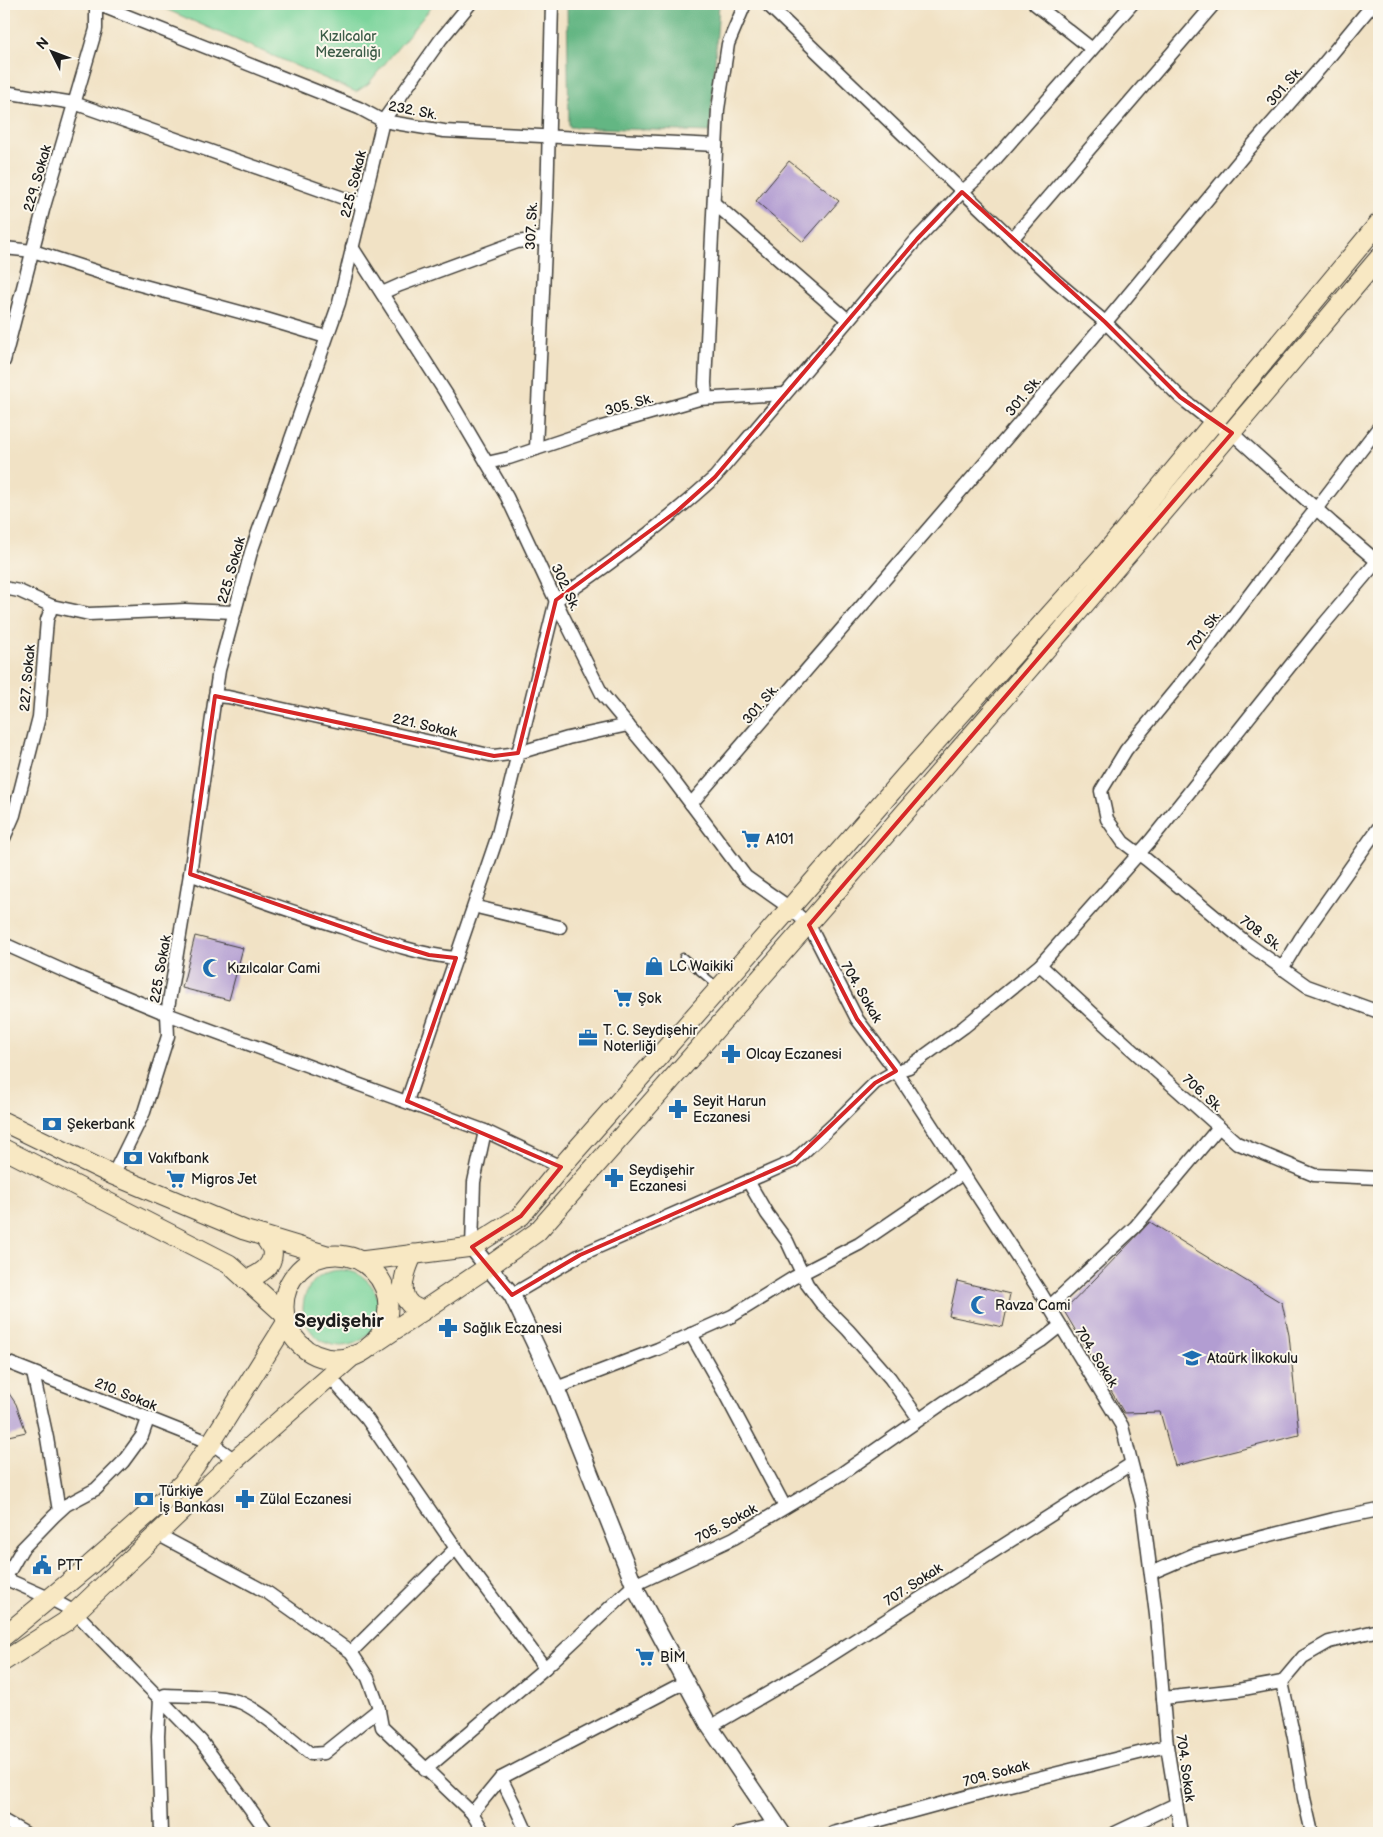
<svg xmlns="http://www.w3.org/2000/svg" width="1383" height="1837" viewBox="0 0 1383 1837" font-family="'Balsamiq Sans',sans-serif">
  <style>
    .green { fill: #7ad49b; stroke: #4b785c }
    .forest { fill: #63b683; stroke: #406950 }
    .building { fill: #b29dd2 }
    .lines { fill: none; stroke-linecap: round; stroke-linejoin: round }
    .service-casing { stroke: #3c3a35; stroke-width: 9 }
    .minor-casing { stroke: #3c3a35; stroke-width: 15 }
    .tertiary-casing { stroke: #3c3a35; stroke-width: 19 }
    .secondary-casing { stroke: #3c3a35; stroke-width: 21 }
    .service { stroke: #fff; stroke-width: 6 }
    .minor { stroke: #fff; stroke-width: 12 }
    .tertiary { stroke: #fff; stroke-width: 16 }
    .secondary { stroke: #f8e8c3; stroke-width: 19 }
    .marked { fill: none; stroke: #d62828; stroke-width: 4; stroke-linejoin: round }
    .labels { text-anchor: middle; stroke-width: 4; stroke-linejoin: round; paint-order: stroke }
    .park-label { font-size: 14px; fill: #3d5c48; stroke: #fbf7ec }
    .street-label { font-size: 14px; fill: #1c1c1c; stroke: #fbf7ec }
    .poi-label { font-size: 14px; fill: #1c1c1c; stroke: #fbf7ec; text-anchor: start }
    .district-label { font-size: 19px; font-weight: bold; fill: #1c1c1c; stroke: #fbf7ec }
  </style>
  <rect width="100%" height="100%" fill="#fbf7ec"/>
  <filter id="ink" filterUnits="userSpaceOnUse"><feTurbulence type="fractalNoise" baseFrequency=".02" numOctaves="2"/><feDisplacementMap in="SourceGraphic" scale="10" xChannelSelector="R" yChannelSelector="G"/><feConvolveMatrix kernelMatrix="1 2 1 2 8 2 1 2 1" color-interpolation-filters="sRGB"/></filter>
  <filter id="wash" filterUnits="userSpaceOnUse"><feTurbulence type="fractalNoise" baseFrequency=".0096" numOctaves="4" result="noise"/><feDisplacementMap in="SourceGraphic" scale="20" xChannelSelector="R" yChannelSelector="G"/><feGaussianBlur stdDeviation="1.12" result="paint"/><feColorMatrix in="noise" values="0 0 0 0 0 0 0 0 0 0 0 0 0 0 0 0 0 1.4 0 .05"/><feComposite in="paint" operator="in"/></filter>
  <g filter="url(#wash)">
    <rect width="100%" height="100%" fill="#f1e2c5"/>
    <g class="green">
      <polygon points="154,4 434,4 368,84 356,92"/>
      <circle cx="341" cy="1308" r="38"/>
    </g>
    <polygon class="forest" points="567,4 719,4 710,132 569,127"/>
    <g id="blocks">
      <g class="building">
        <polygon points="789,161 839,201 803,242 756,201"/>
        <polygon points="195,936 243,948 229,1000 182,988"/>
        <polygon points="1150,1222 1282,1303 1289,1335 1299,1435 1175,1466 1160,1412 1124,1413 1064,1311"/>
        <polygon points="957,1281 1010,1294 1003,1327 949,1316"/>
        <polygon points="4,1386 16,1404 26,1432 4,1437"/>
      </g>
    </g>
  </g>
  <g filter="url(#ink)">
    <use href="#blocks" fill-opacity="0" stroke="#3c3a35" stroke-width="1"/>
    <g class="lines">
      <g class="service-casing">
        <polyline id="service" points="683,957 718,987"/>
      </g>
      <g class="minor-casing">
        <g id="minor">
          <polyline points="97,4 359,108 383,121 444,131 716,145"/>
          <polyline points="767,4 1055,280 1105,322 1180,397 1213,423 1232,433 1332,523 1379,563"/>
          <polyline points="1035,4 1092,49"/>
          <polyline points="4,92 74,103 363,205"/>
          <polyline points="714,203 848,320"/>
          <polyline points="1012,239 1214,4"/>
          <polyline points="352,247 447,395 507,497 563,616 602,694 667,772 746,877 790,908 809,925 857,1019 896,1071 1039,1290 1122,1426 1142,1504 1156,1615 1167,1746 1181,1833"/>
          <polyline points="4,248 33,251 126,281 266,319 326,337"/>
          <polyline points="382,293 400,285 517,242 545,238"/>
          <polyline points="4,361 43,210 96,29 96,4"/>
          <polyline points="706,398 705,383 718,109 728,44 745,4"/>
          <polyline points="1379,427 1316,509 1281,553 1200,660 1126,750 1101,791 1107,819 1123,842 1147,860 1248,944 1307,986 1379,1012"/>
          <polyline points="536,449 547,203 552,4"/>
          <polyline points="487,463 509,458 602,427 699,399 784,394"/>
          <polyline points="4,588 19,591 52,606 89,614 185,610 235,612"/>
          <polyline points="215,696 228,697 494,756 518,753 568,738 628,725"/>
          <polyline points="691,804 1091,340 1250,148 1321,67 1373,4"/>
          <polyline points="4,838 14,815 39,717 47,620 52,606"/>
          <path d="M190,874C240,894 290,911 341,927C379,940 416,954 456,958"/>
          <polyline points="481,908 560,927"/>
          <polyline points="4,944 73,975 167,1014 485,1131 561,1167"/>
          <polyline points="1040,965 1127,1045 1237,1143 1314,1175 1379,1178"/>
          <polyline points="1282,969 1300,939 1379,827"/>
          <path d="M407,1101L497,838L556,600C612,564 665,522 715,477L917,239L962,192L984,172L1132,4"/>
          <polyline points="113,1175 144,1112 168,1036 167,1014 190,874 215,696 219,670 251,552 339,303 383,121 441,39 470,4"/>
          <polyline points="748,1181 767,1214 787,1241 807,1284 821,1303 848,1330 890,1378 919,1419"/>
          <polyline points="472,1247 474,1182 485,1131"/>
          <polyline points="512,1295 580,1255 794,1161 833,1125 875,1083 896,1071 909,1067 964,1027 1040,965 1151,840 1318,631 1379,559"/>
          <polyline points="1049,1307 1135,1227 1219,1127"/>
          <polyline points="691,1334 725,1394 785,1507"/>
          <polyline points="4,1361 211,1443 235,1460"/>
          <polyline points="33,1373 47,1438 59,1511"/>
          <polyline points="329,1376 367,1419 460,1554 545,1668"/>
          <polyline points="556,1388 658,1349 732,1316 793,1278 859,1244 962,1174"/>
          <polyline points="157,1534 268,1593 351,1652 368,1678 378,1705 382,1727 472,1813 483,1831 483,1833"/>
          <polyline points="1151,1573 1195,1554 1334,1519 1379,1510"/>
          <polyline points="4,1578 49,1598 75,1612 201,1741 268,1833"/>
          <polyline points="5,1579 22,1549 54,1516 66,1505 96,1489 123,1462 142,1436 148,1419"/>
          <polyline points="351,1652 456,1548"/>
          <polyline points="1282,1682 1294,1738 1304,1798 1312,1833"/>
          <polyline points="1163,1698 1238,1690 1282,1682 1303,1657 1329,1642 1379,1630"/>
          <polyline points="710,1727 811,1668 1131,1464"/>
          <polyline points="425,1770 545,1668 634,1585 734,1538 841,1474 946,1401 1041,1341 1060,1326"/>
          <polyline points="501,1778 514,1804 527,1833"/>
          <polyline points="472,1813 501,1778 685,1682"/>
          <polyline points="4,1821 25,1833"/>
          <path d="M161,1833L158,1736L160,1698L165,1695C186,1696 224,1695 242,1703C264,1713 291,1739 311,1754L324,1753L379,1709"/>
          <polyline points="739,1833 775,1825"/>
          <polyline points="833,1833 1002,1787 1167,1746"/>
          <polyline points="1115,1833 1176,1804"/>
        </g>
      </g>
      <g class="tertiary-casing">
        <polyline id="tertiary" points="472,1247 488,1267 512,1295 556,1388 637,1592 710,1727 782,1833"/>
      </g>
      <g class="secondary-casing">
        <g id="secondary">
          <polyline points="4,1122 113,1175 244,1230 327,1255"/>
          <polyline points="4,1149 229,1264 284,1314"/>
          <path d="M413,1254C407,1267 397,1291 409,1303C412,1307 419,1309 423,1311"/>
          <circle cx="336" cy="1307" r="52"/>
          <polyline points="361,1261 472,1247 521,1216 561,1167 790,908 906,775 1107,551 1379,223"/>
          <path d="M246,1280C258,1275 275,1267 272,1250C271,1246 266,1240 264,1236"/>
          <path d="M369,1347L488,1267L537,1232C822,910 1103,586 1379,258"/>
          <polyline points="4,1636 90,1565 182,1484 211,1443 286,1323"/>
          <polyline points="4,1661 65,1622 235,1460 354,1355"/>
        </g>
      </g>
      <use href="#service" class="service"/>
      <use href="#minor" class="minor"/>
      <use href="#tertiary" class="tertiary"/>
      <use href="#secondary" class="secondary"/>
    </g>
  </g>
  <path class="marked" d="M962,192L1105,322L1180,397L1232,433L809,925L857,1019L896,1071L875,1083L794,1161L580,1255L512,1295L472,1247L521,1216L561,1167L407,1101L456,958L429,955L377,939L190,874L215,696L494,756L518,753L556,600L677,511L715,477L917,239Z"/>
  <defs>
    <g id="supermarket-bare" transform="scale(1.5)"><path d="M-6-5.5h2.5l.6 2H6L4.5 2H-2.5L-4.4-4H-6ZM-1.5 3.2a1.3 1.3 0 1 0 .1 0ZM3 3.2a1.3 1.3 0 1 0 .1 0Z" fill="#1f6fb2" stroke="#fbf7ec" stroke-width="2.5" paint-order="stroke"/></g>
    <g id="shop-bare" transform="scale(1.5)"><path d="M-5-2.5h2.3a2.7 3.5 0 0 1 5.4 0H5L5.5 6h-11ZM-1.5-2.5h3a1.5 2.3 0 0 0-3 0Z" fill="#1f6fb2" stroke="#fbf7ec" stroke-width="2.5" paint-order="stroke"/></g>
    <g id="mosque-bare" transform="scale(1.5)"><path d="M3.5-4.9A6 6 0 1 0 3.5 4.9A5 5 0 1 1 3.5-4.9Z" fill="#1f6fb2" stroke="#fbf7ec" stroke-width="2.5" paint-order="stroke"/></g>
    <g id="office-bare" transform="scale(1.5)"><path d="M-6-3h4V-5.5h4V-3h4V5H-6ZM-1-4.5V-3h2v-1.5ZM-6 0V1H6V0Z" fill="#1f6fb2" stroke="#fbf7ec" stroke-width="2.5" paint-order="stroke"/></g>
    <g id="pharmacy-bare" transform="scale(1.5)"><path d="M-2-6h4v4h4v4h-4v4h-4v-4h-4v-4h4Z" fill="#1f6fb2" stroke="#fbf7ec" stroke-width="2.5" paint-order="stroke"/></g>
    <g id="bank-bare" transform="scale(1.5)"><path d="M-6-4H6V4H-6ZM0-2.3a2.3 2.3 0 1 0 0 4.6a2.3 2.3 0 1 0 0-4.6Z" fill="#1f6fb2" stroke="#fbf7ec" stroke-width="2.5" paint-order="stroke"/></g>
    <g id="school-bare" transform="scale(1.5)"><path d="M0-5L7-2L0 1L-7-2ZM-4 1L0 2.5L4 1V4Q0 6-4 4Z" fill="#1f6fb2" stroke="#fbf7ec" stroke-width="2.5" paint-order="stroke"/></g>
    <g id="civic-bare" transform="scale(1.5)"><path d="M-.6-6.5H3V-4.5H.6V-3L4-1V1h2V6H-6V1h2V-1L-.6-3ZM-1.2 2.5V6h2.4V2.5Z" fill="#1f6fb2" stroke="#fbf7ec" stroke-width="2.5" paint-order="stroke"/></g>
  </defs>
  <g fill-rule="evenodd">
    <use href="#supermarket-bare" x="751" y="839"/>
    <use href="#shop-bare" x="654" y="966"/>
    <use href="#mosque-bare" x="212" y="968"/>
    <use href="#supermarket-bare" x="623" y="998"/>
    <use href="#office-bare" x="588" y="1038"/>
    <use href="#pharmacy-bare" x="731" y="1054"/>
    <use href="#pharmacy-bare" x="678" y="1109"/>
    <use href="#bank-bare" x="52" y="1124"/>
    <use href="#bank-bare" x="133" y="1158"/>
    <use href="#pharmacy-bare" x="614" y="1178"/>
    <use href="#supermarket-bare" x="176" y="1179"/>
    <use href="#mosque-bare" x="980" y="1305"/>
    <use href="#pharmacy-bare" x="448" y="1328"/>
    <use href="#school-bare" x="1192" y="1358"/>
    <use href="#bank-bare" x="144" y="1499"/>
    <use href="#pharmacy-bare" x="245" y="1499"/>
    <use href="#civic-bare" x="42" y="1565"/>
    <use href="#supermarket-bare" x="645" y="1657"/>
  </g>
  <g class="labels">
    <g class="park-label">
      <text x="348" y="41">Kızılcalar<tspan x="348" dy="16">Mezeralığı</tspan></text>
    </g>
    <g class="street-label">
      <text transform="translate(1284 86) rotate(-49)" y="5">301. Sk.</text>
      <text transform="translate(413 110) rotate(11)" y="5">232. Sk.</text>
      <text transform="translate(37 178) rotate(-74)" y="5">229. Sokak</text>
      <text transform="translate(353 184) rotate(-76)" y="5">225. Sokak</text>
      <text transform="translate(531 226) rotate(-87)" y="5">307. Sk.</text>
      <text transform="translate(1023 396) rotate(-50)" y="5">301. Sk.</text>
      <text transform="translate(629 404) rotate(-16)" y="5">305. Sk.</text>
      <text transform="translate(231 570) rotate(-74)" y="5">225. Sokak</text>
      <text transform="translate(566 587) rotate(65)" y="5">302. Sk.</text>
      <text transform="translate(1204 630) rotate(-53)" y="5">701. Sk.</text>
      <text transform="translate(27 678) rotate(-85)" y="5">227. Sokak</text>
      <text transform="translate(760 704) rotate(-49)" y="5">301. Sk.</text>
      <text transform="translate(425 725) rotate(13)" y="5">221. Sokak</text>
      <text transform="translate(1261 933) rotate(37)" y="5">708. Sk.</text>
      <text transform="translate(160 969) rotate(-80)" y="5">225. Sokak</text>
      <text transform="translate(862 992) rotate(60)" y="5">704. Sokak</text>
      <text transform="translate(1203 1093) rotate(42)" y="5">706. Sk.</text>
      <text transform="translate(1097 1357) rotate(58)" y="5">704. Sokak</text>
      <text transform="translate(126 1394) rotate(22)" y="5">210. Sokak</text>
      <text transform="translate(726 1523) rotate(-28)" y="5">705. Sokak</text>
      <text transform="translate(913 1584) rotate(-33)" y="5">707. Sokak</text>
      <text transform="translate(1186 1768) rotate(82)" y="5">704. Sokak</text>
      <text transform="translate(996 1773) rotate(-15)" y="5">709. Sokak</text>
    </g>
    <g class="poi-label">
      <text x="766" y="844">A101</text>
      <text x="669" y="971">LC Waikiki</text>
      <text x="227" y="973">Kızılcalar Cami</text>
      <text x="638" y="1003">Şok</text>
      <text x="603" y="1035">T. C. Seydişehir<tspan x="603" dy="16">Noterliği</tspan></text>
      <text x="746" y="1059">Olcay Eczanesi</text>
      <text x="693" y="1106">Seyit Harun<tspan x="693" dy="16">Eczanesi</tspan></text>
      <text x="67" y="1129">Şekerbank</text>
      <text x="148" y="1163">Vakıfbank</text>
      <text x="629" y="1175">Seydişehir<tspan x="629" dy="16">Eczanesi</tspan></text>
      <text x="191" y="1184">Migros Jet</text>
      <text x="995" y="1310">Ravza Cami</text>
      <text x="463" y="1333">Sağlık Eczanesi</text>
      <text x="1207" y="1363">Ataürk İlkokulu</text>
      <text x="159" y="1496">Türkiye<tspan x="159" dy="16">İş Bankası</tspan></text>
      <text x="260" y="1504">Zülal Eczanesi</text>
      <text x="57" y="1570">PTT</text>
      <text x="660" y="1662">BİM</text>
    </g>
    <g class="district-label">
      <text x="339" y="1327">Seydişehir</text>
    </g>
  </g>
  <rect width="1383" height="1837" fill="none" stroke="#fbf7ec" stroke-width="20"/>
  <g transform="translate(52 52) rotate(312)" stroke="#fbf7ec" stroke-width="4" paint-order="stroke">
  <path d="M0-4L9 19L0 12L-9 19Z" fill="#1c1c1c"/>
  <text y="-8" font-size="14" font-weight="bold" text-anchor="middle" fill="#1c1c1c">N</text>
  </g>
</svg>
